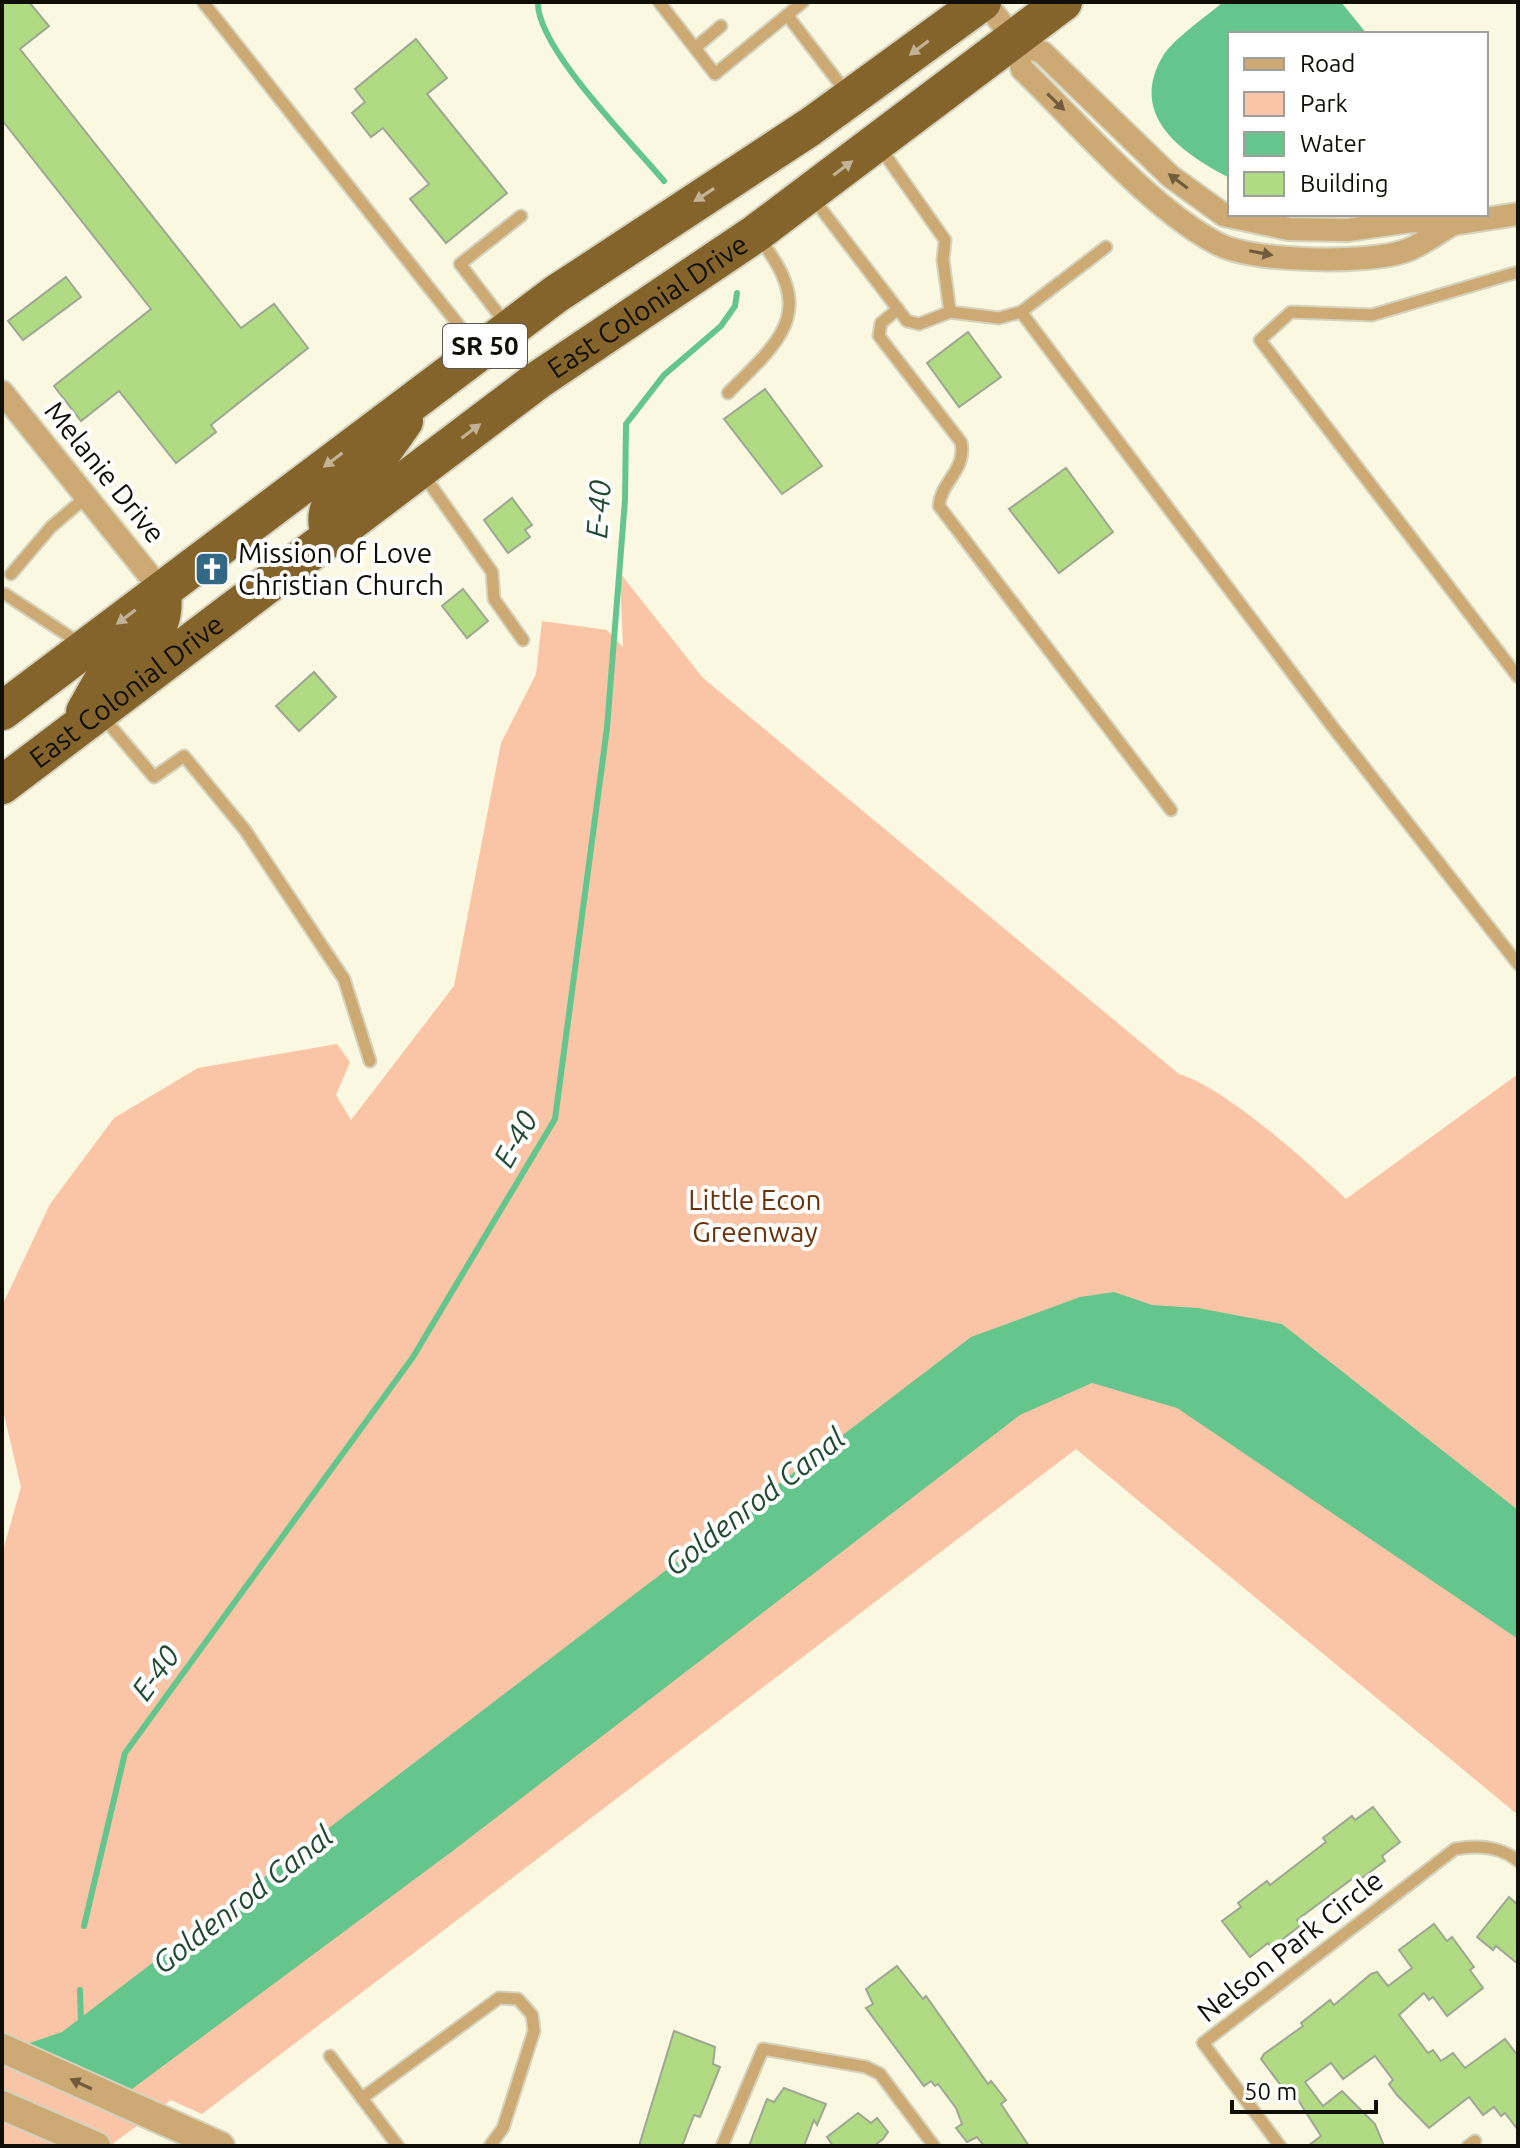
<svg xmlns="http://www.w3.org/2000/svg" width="1520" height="2148" viewBox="0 0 1520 2148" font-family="Ubuntu,sans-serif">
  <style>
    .green { fill: #fac5a6 }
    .water { fill: #65c68d }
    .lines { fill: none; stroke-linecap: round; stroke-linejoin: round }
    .stream { stroke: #65c68d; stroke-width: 6 }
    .building { fill: #b0db83; stroke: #9da793; stroke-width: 2 }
    .service-casing { stroke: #d5d3be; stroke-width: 15 }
    .minor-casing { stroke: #d5d3be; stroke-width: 26 }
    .tertiary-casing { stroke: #d5d3be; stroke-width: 32 }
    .trunk-casing { stroke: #d5d3be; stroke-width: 42 }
    .service { stroke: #cda973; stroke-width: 11 }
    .minor { stroke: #cda973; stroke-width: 22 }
    .tertiary { stroke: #cda973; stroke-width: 28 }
    .trunk { stroke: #85642c; stroke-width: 38 }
    .oneway { fill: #c2b296 }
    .oneway2 { fill: #6e5c3d }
    .labels { text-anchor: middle; stroke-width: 8; stroke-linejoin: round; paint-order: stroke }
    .shield { fill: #fff; stroke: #585751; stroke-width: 2 }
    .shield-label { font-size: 26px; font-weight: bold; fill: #100f07 }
    .street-label { font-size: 28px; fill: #100f07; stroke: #fff }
    .poi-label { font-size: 28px; fill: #100f07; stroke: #fff; text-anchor: start }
    .park-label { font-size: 28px; fill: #6a330a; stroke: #fff }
    .water-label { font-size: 30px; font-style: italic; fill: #224a32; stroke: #fff }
  </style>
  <rect width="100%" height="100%" fill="#faf8e1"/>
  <path class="green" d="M620,573L703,678L1179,1074C1223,1086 1312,1165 1346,1199L1518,1074V1815L1076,1449L202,2114L171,2100L110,2146H2V1554L21,1487L2,1406V1306L50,1204L114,1118L198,1068L337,1044L350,1062L336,1095L351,1120L454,986L501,743L536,674L542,621L607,630L623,647Z"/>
  <g class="water">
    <path d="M1223,2H1341L1367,34H1230V178C1183,154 1127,116 1163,56C1173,39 1207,16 1223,2Z"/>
    <polygon points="1114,1292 1152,1305 1198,1308 1282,1324 1518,1510 1518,1639 1177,1408 1092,1383 1020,1415 454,1850 128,2092 24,2045 62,2032 971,1337 1080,1297"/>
  </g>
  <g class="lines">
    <g class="stream">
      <path d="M538,2C536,47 633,144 664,181"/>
      <polyline points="84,1926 125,1753 413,1357 555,1119 607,728 625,500 626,424 664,375 721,326 735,306 737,293"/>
      <polyline points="80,1990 81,2023"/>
    </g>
  </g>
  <g class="building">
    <polygon points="2,2 29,2 49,26 20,49 241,328 274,304 308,348 211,425 216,432 176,463 119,391 81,421 54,386 151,309 2,120"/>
    <polygon points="416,39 447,78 427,94 507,193 446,243 410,199 429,184 383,128 371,137 352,113 365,102 355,89"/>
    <polygon points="66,277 81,297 23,340 8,321"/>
    <polygon points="968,332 1001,377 959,407 927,363"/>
    <polygon points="765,389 822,466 782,494 724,419"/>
    <polygon points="1066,468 1113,532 1059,573 1009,509"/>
    <polygon points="512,498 532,525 525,530 530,537 508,553 484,520"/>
    <polygon points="463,589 488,621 467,638 442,606"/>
    <polygon points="314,672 336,697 299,731 276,706"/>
    <polygon points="1373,1807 1400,1842 1382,1856 1385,1861 1355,1883 1352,1879 1297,1920 1301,1925 1271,1948 1268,1943 1250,1957 1222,1921 1241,1907 1238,1903 1267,1881 1270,1885 1326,1842 1323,1838 1352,1816 1355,1820"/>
    <polygon points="1509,1897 1518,1905 1518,1964 1496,1946 1493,1950 1477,1937"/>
    <polygon points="1434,1924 1447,1941 1452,1937 1474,1967 1470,1970 1483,1988 1447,2016 1433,1997 1429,2000 1424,1993 1399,2015 1428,2053 1433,2050 1441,2061 1453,2053 1465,2068 1505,2039 1518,2056 1518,2130 1505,2113 1501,2116 1494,2107 1483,2115 1469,2097 1429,2128 1397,2095 1389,2084 1393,2080 1375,2056 1343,2079 1331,2063 1305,2082 1323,2106 1342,2091 1375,2124 1384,2146 1308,2146 1321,2136 1293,2092 1288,2095 1261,2059 1264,2054 1303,2026 1301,2023 1330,2000 1334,2005 1371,1974 1377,1972 1388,1986 1412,1968 1399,1950"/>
    <polygon points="897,1966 923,1999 926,1996 988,2084 991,2081 1006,2100 1001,2104 1029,2146 984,2146 977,2137 967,2142 956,2128 962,2124 956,2108 938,2084 935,2086 931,2081 924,2086 866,2008 873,2004 866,1989"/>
    <polygon points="674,2031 715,2047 713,2064 720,2067 700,2117 694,2115 682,2146 639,2146"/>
    <polygon points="784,2088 826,2104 817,2125 814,2120 804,2146 749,2146 767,2099 774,2102"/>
    <polygon points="858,2113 871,2123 877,2118 888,2132 883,2139 874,2146 833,2146 827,2137"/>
  </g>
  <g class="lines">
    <g class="service-casing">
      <g id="service">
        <polyline points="203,2 476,347"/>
        <polyline points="659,2 715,74 803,2"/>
        <polyline points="787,15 846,92"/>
        <polyline points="695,48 721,26"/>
        <polyline points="879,146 945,240 943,260 950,312"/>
        <polyline points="812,197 907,321 919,324 950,312 999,318 1021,312 1106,247"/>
        <polyline points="1518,272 1372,315 1291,312 1260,340 1518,677"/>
        <path d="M898,309L881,323L879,336L961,442C967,470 941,481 939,506L1171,810"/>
        <polyline points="1021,312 1332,726 1518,964"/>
        <polyline points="506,324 460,264 521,216"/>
        <path d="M728,393C784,337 817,311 758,237"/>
        <polyline points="423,474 492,572 494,599 523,640"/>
        <polyline points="11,574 51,527 86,497"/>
        <polyline points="5,594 81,644"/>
        <polyline points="102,716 154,777 184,756 245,830 344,979 370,1061"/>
        <polyline points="330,2056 398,2146"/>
        <polyline points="362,2098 499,1998 518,1999 532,2015 534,2031 503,2128 490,2146"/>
        <polyline points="722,2146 763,2049 866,2067 880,2074 934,2146"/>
        <path d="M1280,2146L1203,2043L1455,1849C1477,1845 1500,1846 1518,1861"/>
        <polyline points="1468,2146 1475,2141"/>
      </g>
    </g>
    <g class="minor-casing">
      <g id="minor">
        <path d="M985,2L1014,39L1022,69C1077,122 1152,210 1218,244C1252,262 1368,264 1405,251C1421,246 1438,232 1453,224"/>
        <polyline points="1014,39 1043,53 1170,176 1224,215 1289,229 1348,230 1411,221 1453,224 1518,214"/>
        <polyline points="2,392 162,591"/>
      </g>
    </g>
    <g class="tertiary-casing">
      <g id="tertiary">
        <polyline points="2,2048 220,2146"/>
        <polyline points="2,2105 96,2146"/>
      </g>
    </g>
    <g class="trunk-casing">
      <g id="trunk">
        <path d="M331,538C316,496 350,494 370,468C382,453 393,437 404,421"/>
        <polyline points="2,711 556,294 810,127 982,2"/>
        <path d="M85,712C94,697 103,677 115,664C142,634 167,640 162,591"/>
        <path id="s1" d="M2,785L538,380L755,234L1063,2"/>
      </g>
    </g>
    <use href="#service" class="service"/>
    <use href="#minor" class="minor"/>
    <use href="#tertiary" class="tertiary"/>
    <use href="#trunk" class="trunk"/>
  </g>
  <defs><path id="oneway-solid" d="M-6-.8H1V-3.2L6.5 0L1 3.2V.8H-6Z" transform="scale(2)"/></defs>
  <g class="oneway">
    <use href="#oneway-solid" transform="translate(919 48) rotate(143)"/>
    <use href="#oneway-solid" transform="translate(843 168) rotate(-37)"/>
    <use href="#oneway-solid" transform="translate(704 195) rotate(147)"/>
    <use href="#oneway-solid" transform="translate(471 431) rotate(-37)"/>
    <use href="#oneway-solid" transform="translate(333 460) rotate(143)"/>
    <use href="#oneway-solid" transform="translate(126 617) rotate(143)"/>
  </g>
  <g class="oneway2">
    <use href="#oneway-solid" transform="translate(1056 102) rotate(44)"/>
    <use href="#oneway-solid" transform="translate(1178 181) rotate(-143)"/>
    <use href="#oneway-solid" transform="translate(1261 253) rotate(11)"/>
    <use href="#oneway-solid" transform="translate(81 2084) rotate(-155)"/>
  </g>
  <defs>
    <g id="church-square" transform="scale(1.8)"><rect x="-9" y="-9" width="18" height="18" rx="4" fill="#336884" stroke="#fff"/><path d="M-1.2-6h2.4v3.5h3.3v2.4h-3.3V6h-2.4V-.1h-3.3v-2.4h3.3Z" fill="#fff"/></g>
  </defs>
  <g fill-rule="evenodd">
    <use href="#church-square" x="212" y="569"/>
  </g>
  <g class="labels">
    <rect class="shield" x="443" y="324" width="84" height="44" rx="6"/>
    <g class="shield-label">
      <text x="485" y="355">SR 50</text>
    </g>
    <g class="street-label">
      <text dy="10" stroke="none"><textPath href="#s1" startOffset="804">East Colonial Drive</textPath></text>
      <text transform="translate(105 472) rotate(51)" y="10">Melanie Drive</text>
      <text dy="10" stroke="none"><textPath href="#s1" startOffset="156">East Colonial Drive</textPath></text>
      <text transform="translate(1290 1946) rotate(-38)" y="10">Nelson Park Circle</text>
    </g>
    <g class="poi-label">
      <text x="238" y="563">Mission of Love<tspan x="238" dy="32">Christian Church</tspan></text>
    </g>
    <g class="park-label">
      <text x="755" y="1210">Little Econ<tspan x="755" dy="32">Greenway</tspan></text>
    </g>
    <g class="water-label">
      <text transform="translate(599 509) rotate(-86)" y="10">E-40</text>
      <text transform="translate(516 1139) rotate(-61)" y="10">E-40</text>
      <text transform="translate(755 1502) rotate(-38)" y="10">Goldenrod Canal</text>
      <text transform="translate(156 1673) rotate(-54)" y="10">E-40</text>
      <text transform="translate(243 1900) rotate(-38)" y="10">Goldenrod Canal</text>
    </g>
  </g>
  <rect width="1520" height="2148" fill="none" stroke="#100f07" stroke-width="8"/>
  <rect x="1228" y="32" width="260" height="184" fill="#ffffff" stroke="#9f9f9c" stroke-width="2"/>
  <rect x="1244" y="58" width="40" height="12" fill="#cda973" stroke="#9f9f9c" stroke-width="2"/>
  <text x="1300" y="72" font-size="24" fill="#100f07">Road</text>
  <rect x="1244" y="92" width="40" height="24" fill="#fac5a6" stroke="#9f9f9c" stroke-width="2"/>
  <text x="1300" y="112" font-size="24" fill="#100f07">Park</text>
  <rect x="1244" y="132" width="40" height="24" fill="#65c68d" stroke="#9f9f9c" stroke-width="2"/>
  <text x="1300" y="152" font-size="24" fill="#100f07">Water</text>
  <rect x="1244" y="172" width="40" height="24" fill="#b0db83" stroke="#9f9f9c" stroke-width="2"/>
  <text x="1300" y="192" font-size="24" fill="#100f07">Building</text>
  <path d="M1232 2100v12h144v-12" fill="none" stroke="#100f07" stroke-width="4"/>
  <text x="1244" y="2100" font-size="24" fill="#100f07" stroke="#ffffff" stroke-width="6" paint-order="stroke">50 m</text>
</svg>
